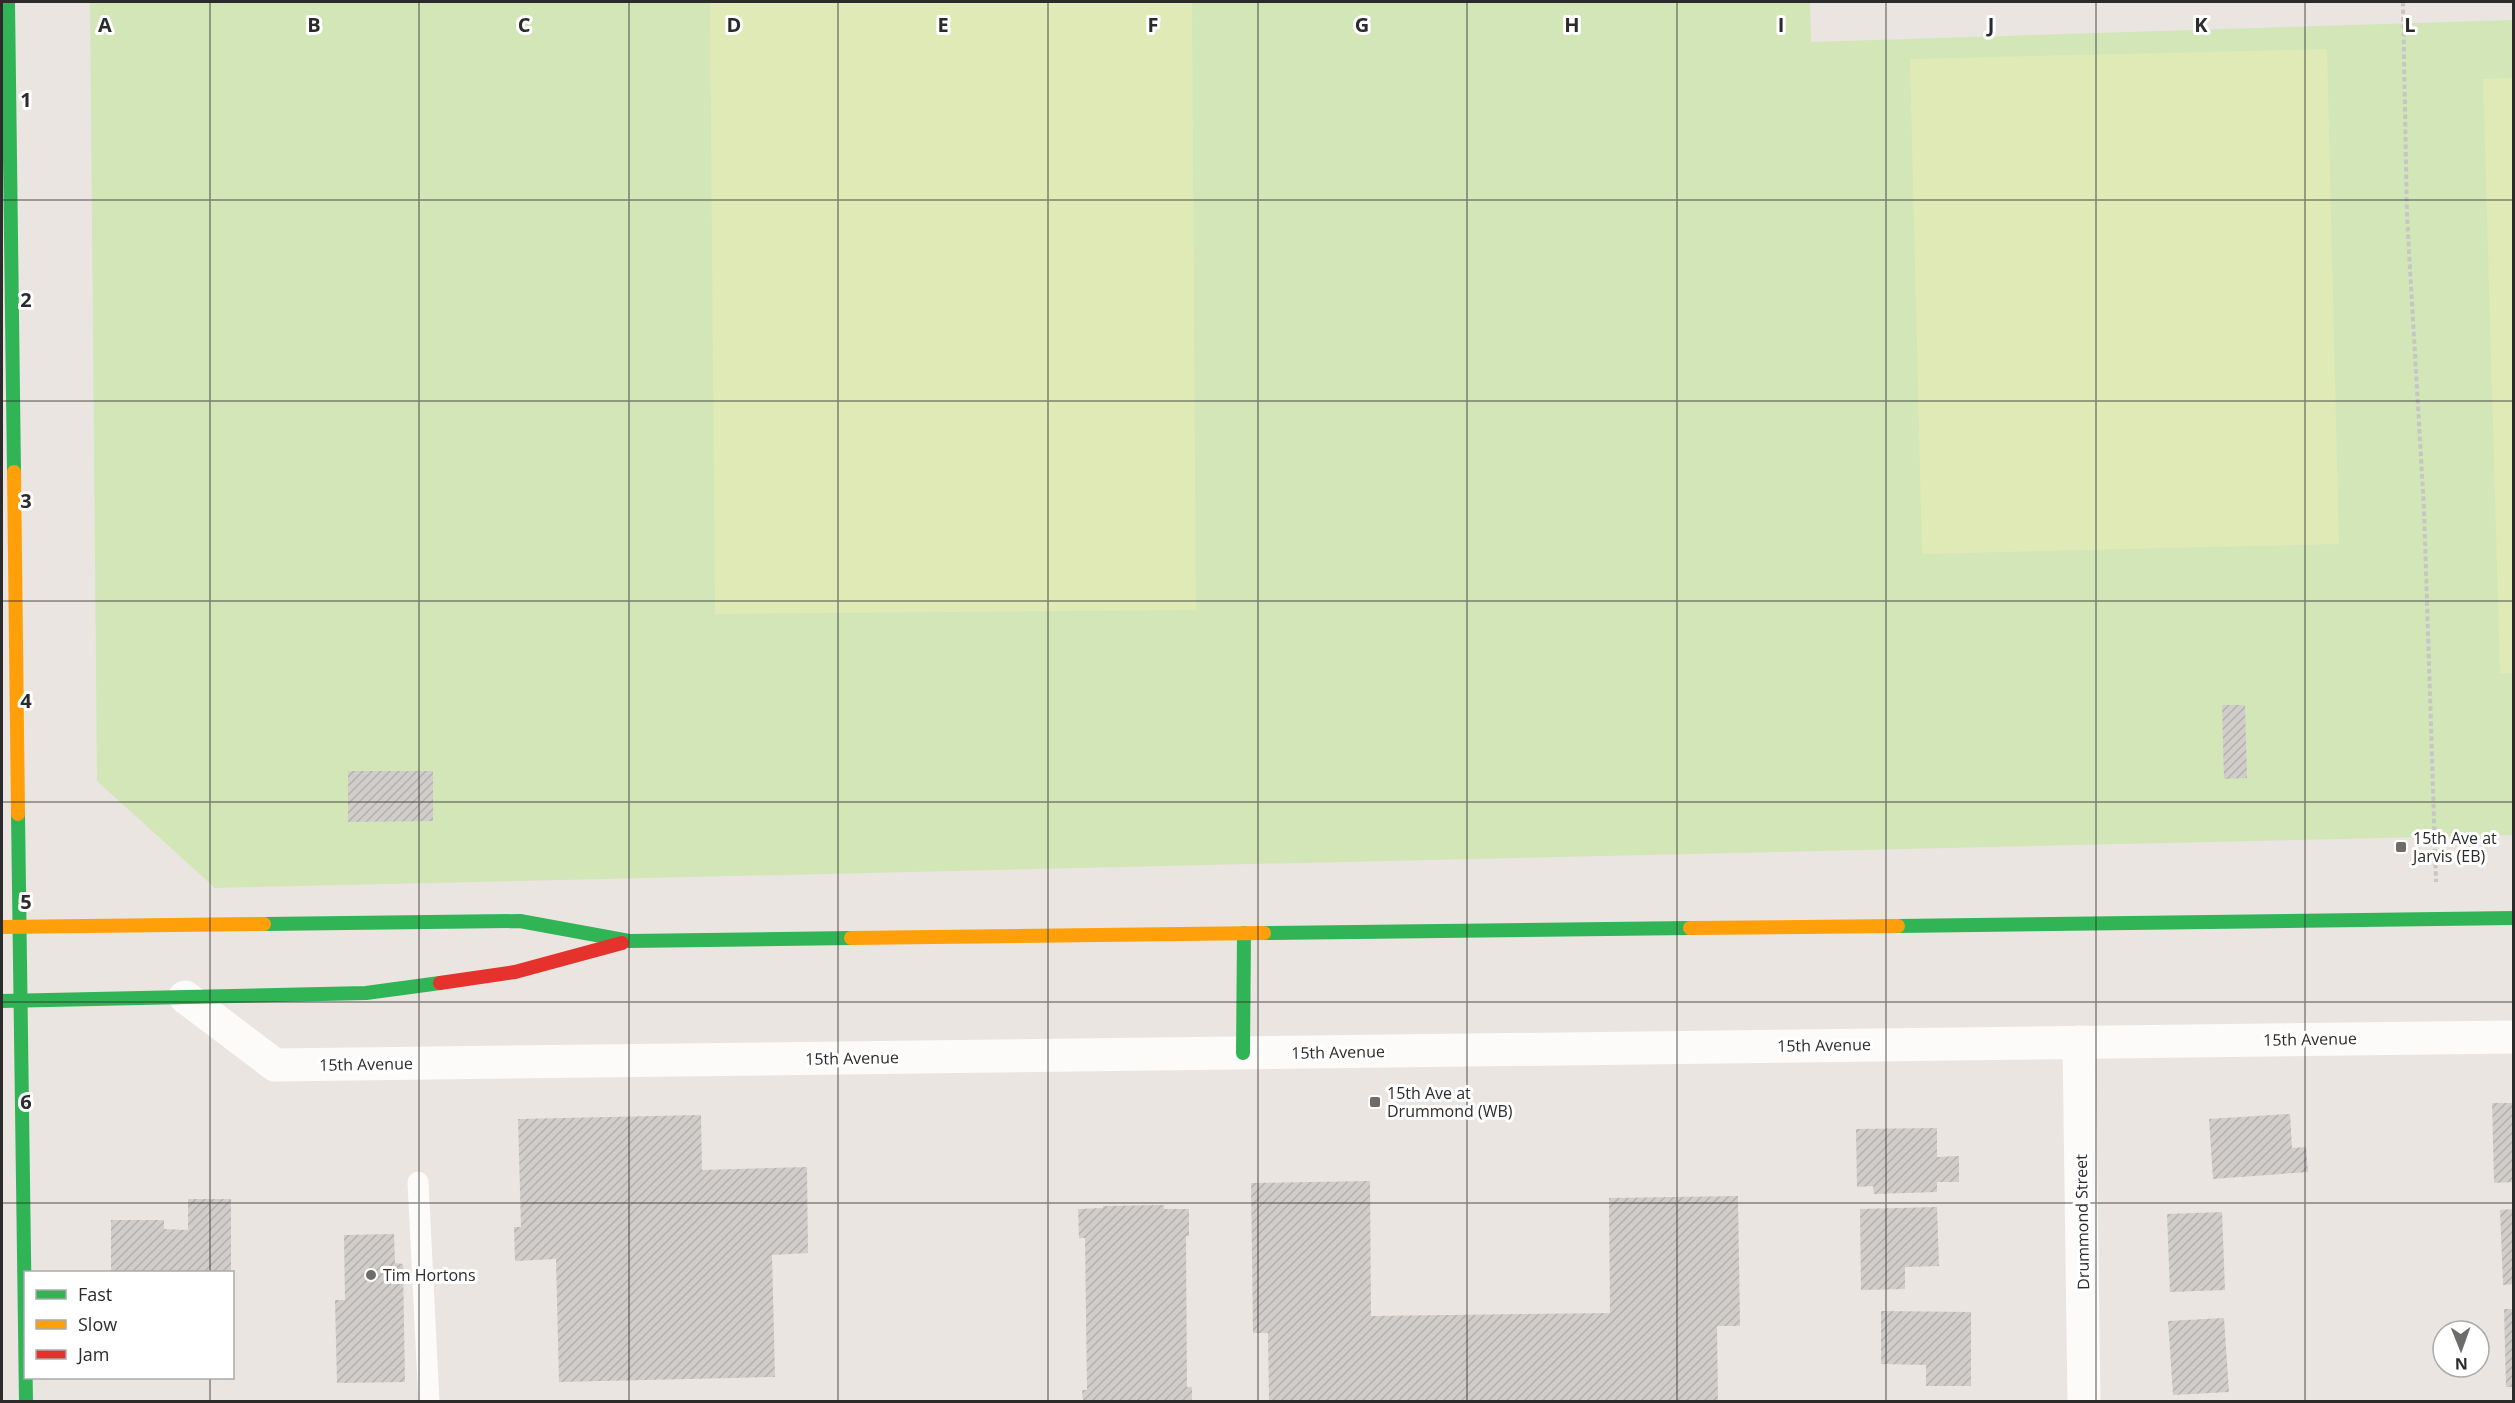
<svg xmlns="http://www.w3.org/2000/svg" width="2515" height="1403" viewBox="0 0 2515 1403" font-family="'Open Sans',sans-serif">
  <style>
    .park { fill: #d2e6b8 }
    .pitch { fill: #dfeab6 }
    .building { fill: url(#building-hatch) }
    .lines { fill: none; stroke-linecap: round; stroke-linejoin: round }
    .path { stroke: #c6c6c6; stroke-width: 4; stroke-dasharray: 4.5 3; stroke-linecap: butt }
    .lane { stroke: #fcfbfa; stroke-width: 21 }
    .street { stroke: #fcfbfa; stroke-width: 33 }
    .fast { stroke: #30b455; stroke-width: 14 }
    .slow { stroke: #ff9f0a; stroke-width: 14 }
    .jam { stroke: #e5322d; stroke-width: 14 }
    .grid { fill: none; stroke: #2b2b2b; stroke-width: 1.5; stroke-opacity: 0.55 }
    .poi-dot { fill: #6e6c6b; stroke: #fff; stroke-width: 2 }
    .labels { text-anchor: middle; stroke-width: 6; stroke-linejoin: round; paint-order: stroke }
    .poi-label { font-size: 16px; fill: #2b2b2b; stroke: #fff; text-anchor: start }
    .street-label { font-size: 16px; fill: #2b2b2b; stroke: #fff }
    .grid-label { font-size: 20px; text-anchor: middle; font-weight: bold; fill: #2b2b2b; stroke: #fff; stroke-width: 6; stroke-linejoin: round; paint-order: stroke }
  </style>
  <defs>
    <pattern id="building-hatch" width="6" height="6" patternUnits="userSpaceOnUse" patternTransform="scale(1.5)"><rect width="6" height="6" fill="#d1cdca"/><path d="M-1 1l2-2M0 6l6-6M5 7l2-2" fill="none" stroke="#b4b0ae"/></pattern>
  </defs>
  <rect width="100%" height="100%" fill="#eae5e1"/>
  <polygon class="park" points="90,2 1810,2 1811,42 2513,20 2513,835 215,888 97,781"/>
  <g class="pitch">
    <polygon points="710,2 1192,2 1196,610 715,614"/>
    <polygon points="2327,49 2339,544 1922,554 1910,59"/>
    <polygon points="2513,78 2514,673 2500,673 2483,79"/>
  </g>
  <g class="building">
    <polygon points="2222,705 2245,705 2247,778 2224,779"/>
    <polygon points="348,771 433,771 433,821 348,822"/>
    <polygon points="2492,1103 2514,1103 2514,1182 2494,1183"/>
    <polygon points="2290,1114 2292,1148 2306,1147 2308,1172 2213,1179 2209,1119"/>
    <polygon points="701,1115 702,1170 807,1167 808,1253 772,1255 775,1377 559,1382 556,1259 515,1261 514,1227 521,1227 518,1119"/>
    <polygon points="1937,1128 1937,1157 1959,1156 1959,1182 1937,1182 1937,1192 1874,1194 1873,1186 1857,1187 1856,1129"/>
    <polygon points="1370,1181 1371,1316 1610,1313 1609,1198 1738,1196 1740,1326 1717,1326 1718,1402 1269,1402 1268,1333 1253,1333 1251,1183"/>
    <polygon points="188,1199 231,1199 231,1272 111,1272 111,1220 164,1220 164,1229 188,1230"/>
    <polygon points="1164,1205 1164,1209 1189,1209 1189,1236 1186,1236 1187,1387 1192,1387 1192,1402 1083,1402 1082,1390 1087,1390 1085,1238 1079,1238 1078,1209 1103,1208 1103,1206"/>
    <polygon points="1937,1207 1939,1266 1905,1267 1905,1289 1861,1290 1860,1209"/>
    <polygon points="2514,1209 2514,1284 2503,1285 2500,1210"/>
    <polygon points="2222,1212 2225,1290 2170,1292 2167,1214"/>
    <polygon points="394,1234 395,1263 403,1264 405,1382 337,1383 335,1300 345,1300 344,1235"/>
    <polygon points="2504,1309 2514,1309 2514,1387 2506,1387"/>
    <polygon points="1881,1311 1971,1312 1971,1386 1926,1386 1926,1365 1881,1364"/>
    <polygon points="2224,1318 2229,1392 2173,1395 2168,1321"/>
  </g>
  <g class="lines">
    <polyline class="path" points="2403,2 2407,217 2424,509 2436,882"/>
    <polyline class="lane" points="418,1182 429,1402"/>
    <g class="street">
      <polyline points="185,997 275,1065 2514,1037"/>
      <polyline points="2079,1042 2084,1402"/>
    </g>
    <g class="fast">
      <polyline points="8,2 14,472"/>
      <polyline points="18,814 26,1402"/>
      <polyline points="264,924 520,921 629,941 851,938"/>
      <polyline points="1898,926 2514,918"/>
      <polyline points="1264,933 1690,928"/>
      <polyline points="2,1001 366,993 440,983"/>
      <polyline points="1243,1053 1244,933"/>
    </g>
    <g class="slow">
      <polyline points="14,472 18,814"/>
      <polyline points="2,927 264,924"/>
      <polyline points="1690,928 1898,926"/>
      <polyline points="851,938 1264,933"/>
    </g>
    <polyline class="jam" points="440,983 515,972 622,943"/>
  </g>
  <path class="grid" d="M210,2V1272M419,2V1402M629,2V1402M838,2V1402M1048,2V1402M1258,2V1402M1467,2V1402M1677,2V1402M1886,2V1402M2096,2V1402M2305,2V1402M2,200H2514M2,401H2514M2,601H2514M2,802H2514M2,1002H2514M2,1203H2514M210,1378V1402"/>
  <g class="poi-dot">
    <rect x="2395" y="841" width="12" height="12" rx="3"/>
    <rect x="1369" y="1096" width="12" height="12" rx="3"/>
    <circle cx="371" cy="1275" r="6"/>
  </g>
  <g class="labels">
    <g class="poi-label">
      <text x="2413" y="844">15th Ave at<tspan x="2413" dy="18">Jarvis (EB)</tspan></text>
      <text x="1387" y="1099">15th Ave at<tspan x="1387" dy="18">Drummond (WB)</tspan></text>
      <text x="383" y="1281">Tim Hortons</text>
    </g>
    <g class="street-label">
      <text transform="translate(2310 1039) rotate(-1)" y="6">15th Avenue</text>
      <text transform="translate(1824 1045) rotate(-1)" y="6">15th Avenue</text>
      <text transform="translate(1338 1052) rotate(-1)" y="6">15th Avenue</text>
      <text transform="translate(852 1058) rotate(-1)" y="6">15th Avenue</text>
      <text transform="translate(366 1064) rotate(-1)" y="6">15th Avenue</text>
      <text transform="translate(2082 1222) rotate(-91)" y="6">Drummond Street</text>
    </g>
  </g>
  <g class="grid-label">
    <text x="105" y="32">A</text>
    <text x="314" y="32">B</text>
    <text x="524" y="32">C</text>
    <text x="734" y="32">D</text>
    <text x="943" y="32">E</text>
    <text x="1153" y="32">F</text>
    <text x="1362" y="32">G</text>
    <text x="1572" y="32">H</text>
    <text x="1781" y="32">I</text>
    <text x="1991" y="32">J</text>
    <text x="2201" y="32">K</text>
    <text x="2410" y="32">L</text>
    <text x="26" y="107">1</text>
    <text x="26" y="307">2</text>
    <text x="26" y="508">3</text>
    <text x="26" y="708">4</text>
    <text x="26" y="909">5</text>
    <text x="26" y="1109">6</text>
  </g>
  <rect width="2515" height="1403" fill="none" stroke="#2b2b2b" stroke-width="6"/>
  <rect x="24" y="1271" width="210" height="108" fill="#ffffff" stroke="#aaaaaa" stroke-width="1.5"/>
  <rect x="36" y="1290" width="30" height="9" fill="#30b455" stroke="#aaaaaa" stroke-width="1.5"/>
  <text x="78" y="1301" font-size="18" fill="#2b2b2b">Fast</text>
  <rect x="36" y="1320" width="30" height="9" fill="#ff9f0a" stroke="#aaaaaa" stroke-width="1.5"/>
  <text x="78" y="1331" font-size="18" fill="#2b2b2b">Slow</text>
  <rect x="36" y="1350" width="30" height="9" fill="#e5322d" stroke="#aaaaaa" stroke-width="1.5"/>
  <text x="78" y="1361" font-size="18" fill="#2b2b2b">Jam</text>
  <g transform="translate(2461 1349) rotate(179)"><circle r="28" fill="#ffffff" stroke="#aaaaaa" stroke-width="1.5"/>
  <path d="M0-4.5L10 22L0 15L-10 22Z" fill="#6e6c6b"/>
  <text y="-9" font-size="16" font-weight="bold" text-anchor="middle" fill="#2b2b2b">N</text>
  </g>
</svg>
